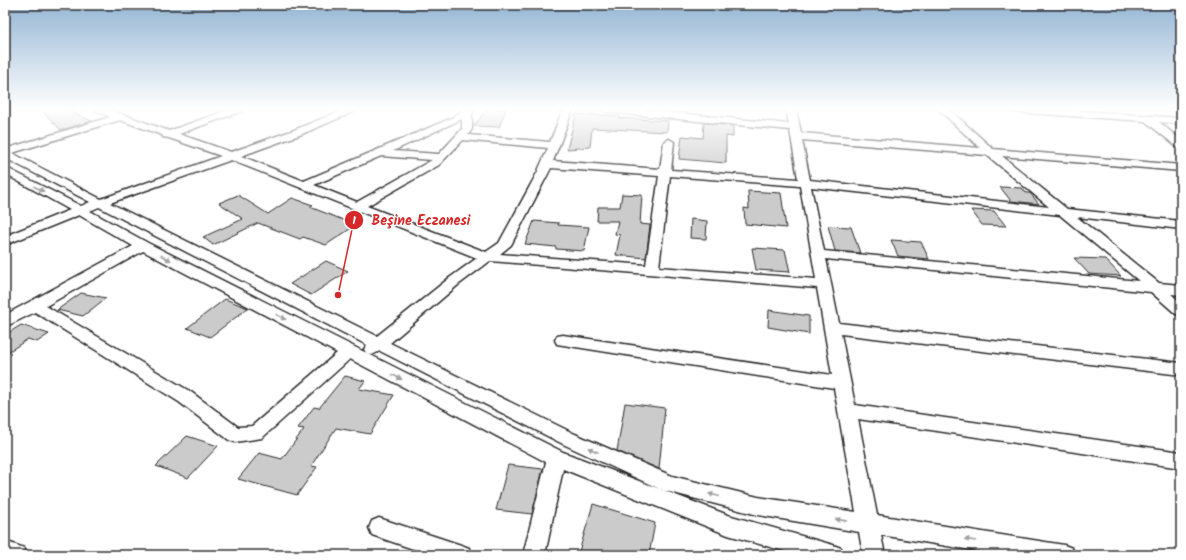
<svg xmlns="http://www.w3.org/2000/svg" width="1186" height="560" viewBox="0 0 1186 560" font-family="Kalam,sans-serif">
  <style>
    .building { fill: #cbcbcb; stroke: #2b2b2b }
    .lines { fill: none; stroke-linecap: round; stroke-linejoin: round }
    .minor-casing { stroke: #2b2b2b; stroke-width: 3 }
    .minor { fill: #fff; fill-rule: evenodd }
    .oneway { fill: #a0a0a0 }
    .leader { fill: none; stroke: #d62828; stroke-width: 1.5 }
    .callout-dot { fill: #d62828; stroke: #fff; stroke-width: 1.5 }
    .mark-label { font-size: 12px; text-anchor: middle; font-weight: bold; fill: #fff }
    .callout-label { font-size: 14px; text-anchor: middle; font-weight: bold; fill: #d62828; stroke: #fff; stroke-width: 3; stroke-linejoin: round; paint-order: stroke }
  </style>
  <rect width="100%" height="100%" fill="#fff"/>
  <filter id="ink" filterUnits="userSpaceOnUse"><feTurbulence type="fractalNoise" baseFrequency=".025" numOctaves="2"/><feDisplacementMap in="SourceGraphic" scale="8" xChannelSelector="R" yChannelSelector="G"/><feConvolveMatrix kernelMatrix="1 2 1 2 8 2 1 2 1" color-interpolation-filters="sRGB"/></filter>
  <g filter="url(#ink)">
    <g class="building">
      <polygon points="40,109 64,109 92,121 61,130"/>
      <polygon points="487,109 506,109 499,127 474,126"/>
      <polygon points="576,114 620,116 619,118 668,121 667,132 592,128 590,147 567,149"/>
      <polygon points="704,123 733,126 733,137 726,136 726,163 679,159 682,136 703,138"/>
      <polygon points="1000,187 1022,188 1026,193 1030,193 1039,204 1011,201"/>
      <polygon points="748,191 781,193 786,228 745,224 744,208 749,209"/>
      <polygon points="622,194 642,195 640,224 650,225 646,258 616,255 620,235 615,234 618,221 597,221 598,207 620,207"/>
      <polygon points="238,195 268,214 292,198 313,205 310,207 356,225 326,245 303,237 300,239 258,223 213,245 203,237 243,219 219,203"/>
      <polygon points="971,210 994,211 1006,226 982,225"/>
      <polygon points="691,219 707,221 706,239 690,238"/>
      <polygon points="534,221 559,223 558,225 589,227 584,251 556,249 556,247 525,244"/>
      <polygon points="828,226 851,227 860,253 835,251"/>
      <polygon points="891,240 921,242 929,259 898,256"/>
      <polygon points="752,248 785,250 790,272 756,270"/>
      <polygon points="1074,258 1105,259 1121,276 1089,274"/>
      <polygon points="326,261 348,271 311,295 290,284"/>
      <polygon points="81,293 106,298 83,316 57,310"/>
      <polygon points="225,299 248,308 210,337 187,328"/>
      <polygon points="769,310 809,316 809,334 768,327"/>
      <polygon points="21,325 49,334 37,342 28,339 5,354 5,335"/>
      <polygon points="345,376 365,381 359,389 394,395 370,434 336,428 311,466 317,467 297,495 238,479 259,453 282,459 304,429 298,428 314,407 319,408"/>
      <polygon points="625,403 665,408 659,469 617,451"/>
      <polygon points="187,436 218,446 188,478 156,466"/>
      <polygon points="508,465 543,469 532,514 496,510"/>
      <polygon points="593,504 655,523 649,555 578,555"/>
    </g>
    <g class="lines">
      <g class="minor-casing">
        <g id="minor">
          <polygon points="5,109 11,109 6,112"/>
          <path d="M93,109H108L169,131L230,109H244L242,111L179,134L231,152L294,130L346,109H360L302,134L241,156L304,181L452,118L464,109H476L472,113V129L468,135L550,142L563,109H573L553,161L660,169L664,142L669,139L674,142L671,170L798,179L790,130L606,112L601,109H636L789,124L786,109H796L801,133L980,148L938,109H949L993,149L1181,165V171L1002,156L1067,209L1181,221V229L1077,217L1159,283L1181,285V295L1171,294L1181,303V316L1176,314L1151,292L826,259L839,323L1181,363V375L841,334L855,405L1181,452V468L858,419L877,515L1064,545L1072,548L1075,555H1001L881,535L885,555H863L859,532L758,515L662,490L563,444L380,351L372,355L366,353L364,349L367,345L99,207L90,211L148,243L563,452L728,515L833,545L841,548L844,555H798L728,535L563,469L545,555H523L546,462L350,359L262,438L235,442L229,440L179,402L35,312L5,327V315L133,246L79,215L5,245V236L70,210L5,174V167L81,206L90,202L5,158V149L110,117ZM462,119V129L439,154L393,151ZM120,120L162,135L163,137L169,138L221,156L101,199L12,153ZM463,140L548,148L537,173L499,243L486,252L367,206L439,165ZM802,140L987,155L1049,207L810,180ZM381,156L432,160L357,202L314,185ZM231,160L477,258L448,279L377,336L110,203ZM551,168L659,176L646,265L500,254L511,245ZM670,176L800,186L816,279L659,267ZM811,187L1060,215L1139,281L824,251ZM143,251L337,353L252,426L238,427L191,392L46,306ZM490,261L817,288L832,375L563,335L557,336L555,340L557,344L563,345L834,388L856,512L758,497L672,476L575,434L390,343L458,285Z"/>
          <polygon points="1007,109 1055,109 1181,118 1181,124 1159,122 1181,140 1181,148 1177,147 1145,121 1012,112"/>
          <polygon points="379,518 461,545 469,548 472,555 431,555 372,535 369,528 372,521"/>
          <polygon points="5,541 24,548 27,555 5,555"/>
        </g>
      </g>
      <use href="#minor" class="minor"/>
    </g>
    <defs><path id="oneway-solid" d="M-6-.8H1V-3.2L6.5 0L1 3.2V.8H-6Z"/></defs>
    <g class="oneway">
      <use href="#oneway-solid" transform="translate(39 189) rotate(28)"/>
      <use href="#oneway-solid" transform="translate(166 258) rotate(27)"/>
      <use href="#oneway-solid" transform="translate(281 317) rotate(27)"/>
      <use href="#oneway-solid" transform="translate(397 377) rotate(27)"/>
      <use href="#oneway-solid" transform="translate(593 450) rotate(-156)"/>
      <use href="#oneway-solid" transform="translate(714 495) rotate(-166)"/>
      <use href="#oneway-solid" transform="translate(841 520) rotate(-171)"/>
      <use href="#oneway-solid" transform="translate(970 540) rotate(-171)"/>
    </g>
  </g>
  <linearGradient id="sky" x2="0" y2="1"><stop stop-color="#94b5d4"/><stop offset="0.58" stop-color="#fff"/><stop offset="1" stop-color="#fff" stop-opacity="0"/></linearGradient>
  <rect width="1186" height="188" fill="url(#sky)"/>
  <path class="leader" d="M338 295L354 220"/>
  <g class="callout-dot">
    <circle cx="338" cy="295" r="4"/>
    <circle cx="354" cy="220" r="10"/>
  </g>
  <g class="mark-label">
    <text x="354" y="224">1</text>
  </g>
  <g class="callout-label">
    <text x="421" y="225">Beşine Eczanesi</text>
  </g>
  <rect width="1186" height="560" fill="none" stroke="#fff" stroke-width="20"/>
  <rect x="10" y="10" width="1166" height="540" fill="none" stroke="#2b2b2b" stroke-width="1.5" filter="url(#ink)"/>
</svg>
